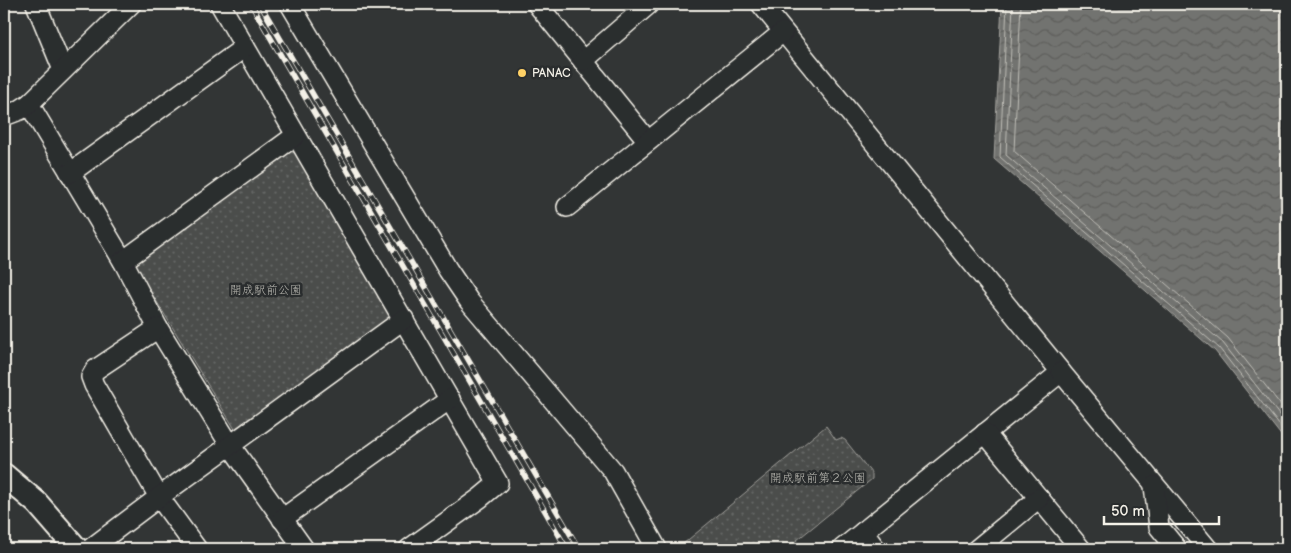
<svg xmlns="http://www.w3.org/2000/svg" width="1291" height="553" viewBox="0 0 1291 553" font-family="'Balsamiq Sans','Klee One',sans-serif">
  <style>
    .green { fill: url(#green-dots); stroke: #a09f9a }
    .water { fill: url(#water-waves); stroke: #a6a5a0 }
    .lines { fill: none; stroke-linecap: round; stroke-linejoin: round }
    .shore { stroke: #c0bfb8; stroke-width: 1 }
    .minor-casing { stroke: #f4f1e8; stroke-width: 22 }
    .major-casing { stroke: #f4f1e8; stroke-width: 26 }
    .minor { stroke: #2a2d2e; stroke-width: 19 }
    .major { stroke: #2a2d2e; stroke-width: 22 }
    .rail-casing { stroke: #f4f1e8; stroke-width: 5.5 }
    .rail { stroke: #2a2d2e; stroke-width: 4; stroke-dasharray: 11; stroke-linecap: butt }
    .poi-dot { fill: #ffd166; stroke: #2a2d2e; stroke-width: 2 }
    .labels { text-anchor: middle; stroke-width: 5; stroke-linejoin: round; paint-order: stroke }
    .poi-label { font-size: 12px; fill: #f4f1e8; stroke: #2a2d2e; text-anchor: start }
    .park-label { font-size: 12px; fill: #b9b8b1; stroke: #2a2d2e }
  </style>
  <defs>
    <pattern id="green-dots" width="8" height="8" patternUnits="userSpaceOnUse" patternTransform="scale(1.25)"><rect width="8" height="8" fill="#4b4d4c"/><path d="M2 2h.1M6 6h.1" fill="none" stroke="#666766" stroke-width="1.8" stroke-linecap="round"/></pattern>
    <pattern id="water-waves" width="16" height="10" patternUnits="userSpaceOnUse" patternTransform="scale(1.25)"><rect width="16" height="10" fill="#727370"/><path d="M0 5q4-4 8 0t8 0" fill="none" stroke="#5e5e5b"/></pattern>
  </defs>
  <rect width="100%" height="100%" fill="#323535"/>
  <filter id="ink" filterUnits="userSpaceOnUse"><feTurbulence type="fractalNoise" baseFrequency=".02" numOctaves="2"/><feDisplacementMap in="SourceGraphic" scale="10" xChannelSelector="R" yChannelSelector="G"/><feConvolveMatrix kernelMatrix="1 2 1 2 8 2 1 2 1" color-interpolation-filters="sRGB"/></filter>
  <g filter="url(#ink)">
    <g class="green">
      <polygon points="288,150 301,155 398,316 238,434 133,263"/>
      <polygon points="826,426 836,440 841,438 845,440 872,474 872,479 786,549 677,549"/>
    </g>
    <polygon class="water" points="1002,4 1287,4 1287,443 1215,351 994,159"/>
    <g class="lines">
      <g class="shore">
        <polyline points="1007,4 1000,157 1219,348 1287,435"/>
        <polyline points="1013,4 1006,155 1223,343 1287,425"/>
        <polyline points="1021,4 1014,151 1228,338 1287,413"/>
      </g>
      <g class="minor-casing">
        <g id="minor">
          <polyline points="36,4 63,70"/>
          <polyline points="220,4 498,483 480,498 409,549"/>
          <polyline points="290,4 448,270 469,301 613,471 657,549"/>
          <polyline points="537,4 648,141"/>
          <polyline points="761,4 1061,372 842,549"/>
          <polyline points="583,61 648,5 647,4"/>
          <polyline points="29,104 123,261 158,328 230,445 304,549"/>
          <polyline points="4,116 20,110 29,104 131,4"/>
          <polyline points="70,173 245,47"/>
          <polyline points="567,207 783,32"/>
          <polyline points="123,261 295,136"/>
          <polyline points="158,328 95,370 91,377 94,385 159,497 197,549"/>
          <polyline points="1061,372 1208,549"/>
          <polyline points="985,433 1081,549"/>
          <polyline points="1154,486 1159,527 1177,549"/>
          <polyline points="282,519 450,399"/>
          <polyline points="863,532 876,549"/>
          <polyline points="90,549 159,497 404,319"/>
          <polyline points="977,549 1039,498"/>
        </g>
      </g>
      <g class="major-casing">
        <polyline id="major" points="4,475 37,503 77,549"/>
      </g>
      <use href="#minor" class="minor"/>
      <use href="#major" class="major"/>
      <g class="rail-casing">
        <g id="rail">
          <polyline points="251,4 567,549"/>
          <polyline points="260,4 579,549"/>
        </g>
      </g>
      <use href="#rail" class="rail"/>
    </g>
  </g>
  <circle class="poi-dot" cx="522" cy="73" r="5"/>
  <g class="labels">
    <g class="poi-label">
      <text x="532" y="77">PANAC</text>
    </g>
    <g class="park-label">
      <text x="266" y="294">開成駅前公園</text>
      <text x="818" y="482">開成駅前第２公園</text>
    </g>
  </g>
  <rect width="1291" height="553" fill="none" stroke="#2a2d2e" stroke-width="20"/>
  <rect x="10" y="10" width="1271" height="533" fill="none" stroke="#f4f1e8" stroke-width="2" filter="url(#ink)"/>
  <path d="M1104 516v8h115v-8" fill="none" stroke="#f4f1e8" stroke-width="2.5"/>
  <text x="1111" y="516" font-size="15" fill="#f4f1e8" stroke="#2a2d2e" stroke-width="4" paint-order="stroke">50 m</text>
</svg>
